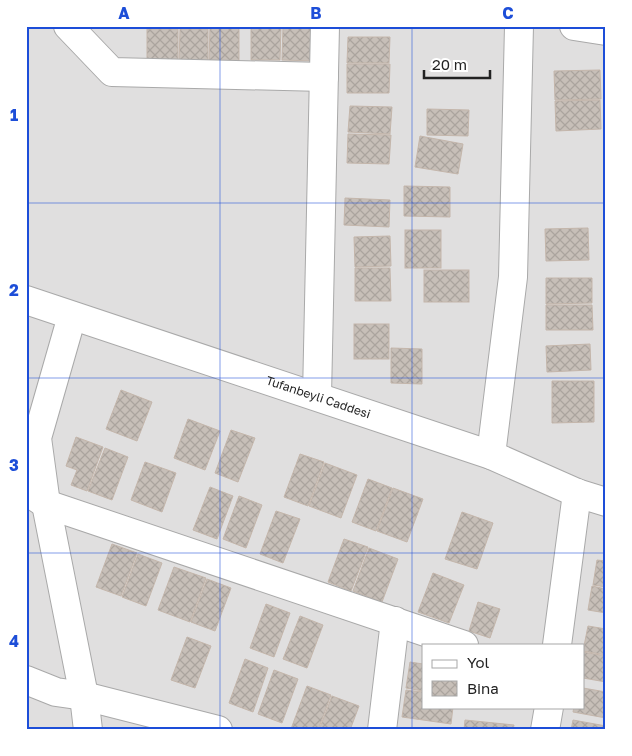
<svg xmlns="http://www.w3.org/2000/svg" width="632" height="756" viewBox="0 0 632 756" font-family="'Golos Text',sans-serif">
  <style>
    .residential { fill: #e0dfdf; fill-rule: evenodd }
    .building { fill: url(#building-cross-hatch); stroke: #c4b6ab }
    .lines { fill: none; stroke-linecap: round; stroke-linejoin: round }
    .minor-casing { stroke: #a9a9a9; stroke-width: 30 }
    .minor { stroke: #fff; stroke-width: 28 }
    .grid { fill: none; stroke: #1d4ed8; stroke-width: 1; stroke-opacity: 0.55 }
    .labels { text-anchor: middle; stroke-width: 4; stroke-linejoin: round; paint-order: stroke }
    .street-label { font-size: 12px; fill: #222; stroke: #fff }
    .neatline { fill: none; stroke: #1d4ed8; stroke-width: 2 }
    .grid-label { font-size: 16px; text-anchor: middle; font-weight: bold; fill: #1d4ed8 }
  </style>
  <defs>
    <pattern id="building-cross-hatch" width="8" height="8" patternUnits="userSpaceOnUse" patternTransform="scale(1.25)"><rect width="8" height="8" fill="#c7bfb8"/><path d="M0 0l8 8M0 8l8-8" fill="none" stroke="#aba49e"/></pattern>
  </defs>
  <rect width="100%" height="100%" fill="#f2efe9"/>
  <path class="residential" d="M26,26H606V730H26ZM423,645H583V707H423Z"/>
  <g class="building">
    <polygon points="210,26 239,26 239,64 209,63"/>
    <polygon points="251,26 281,26 280,60 251,60"/>
    <polygon points="283,26 315,26 314,61 282,60"/>
    <polygon points="147,29 178,29 178,64 147,63"/>
    <polygon points="180,29 208,29 208,64 179,64"/>
    <polygon points="348,37 390,37 389,63 347,63"/>
    <polygon points="347,64 390,64 389,93 347,93"/>
    <polygon points="600,70 601,99 555,100 554,71"/>
    <polygon points="600,100 601,129 556,131 555,101"/>
    <polygon points="350,106 392,107 390,134 348,132"/>
    <polygon points="427,109 469,110 468,136 427,135"/>
    <polygon points="348,134 391,135 389,164 347,163"/>
    <polygon points="420,136 463,144 458,174 415,167"/>
    <polygon points="404,186 450,187 450,217 404,216"/>
    <polygon points="345,198 390,200 389,227 344,225"/>
    <polygon points="588,228 589,260 546,261 545,229"/>
    <rect x="405" y="230" width="36" height="38"/>
    <polygon points="390,236 391,266 355,267 354,237"/>
    <polygon points="355,268 390,268 391,301 355,301"/>
    <rect x="424" y="270" width="45" height="32"/>
    <polygon points="546,278 592,278 592,303 546,304"/>
    <polygon points="546,305 592,305 593,330 546,330"/>
    <rect x="354" y="324" width="35" height="35"/>
    <polygon points="590,344 591,370 547,372 546,346"/>
    <polygon points="391,348 422,349 422,384 391,383"/>
    <polygon points="552,381 594,381 594,422 552,423"/>
    <polygon points="121,390 152,402 137,441 106,429"/>
    <polygon points="188,419 220,431 205,470 174,458"/>
    <polygon points="231,430 255,438 238,482 215,473"/>
    <polygon points="76,437 103,447 87,491 71,485 77,470 66,466"/>
    <polygon points="105,448 128,457 112,500 88,491"/>
    <polygon points="300,454 324,462 308,506 284,497"/>
    <polygon points="145,462 176,473 162,512 131,500"/>
    <polygon points="325,463 357,475 341,518 309,506"/>
    <polygon points="368,479 392,488 376,531 352,522"/>
    <polygon points="210,487 233,496 217,539 193,530"/>
    <polygon points="393,488 423,499 407,542 377,531"/>
    <polygon points="239,496 262,505 246,548 223,539"/>
    <polygon points="276,511 300,519 283,563 260,554"/>
    <polygon points="462,512 493,523 477,569 445,559"/>
    <polygon points="344,539 368,547 351,591 328,582"/>
    <polygon points="112,544 137,553 121,596 96,587"/>
    <polygon points="369,548 398,559 382,602 353,591"/>
    <polygon points="138,554 162,563 146,606 122,597"/>
    <polygon points="597,560 606,561 606,587 593,585"/>
    <polygon points="174,567 206,578 190,622 158,610"/>
    <polygon points="433,573 464,585 449,623 418,612"/>
    <polygon points="207,579 231,588 215,631 191,622"/>
    <polygon points="592,586 606,589 606,613 588,610"/>
    <polygon points="478,602 500,609 490,638 469,631"/>
    <polygon points="266,604 290,613 274,657 250,648"/>
    <polygon points="300,616 323,625 307,668 283,659"/>
    <polygon points="588,626 606,629 606,655 583,651"/>
    <polygon points="187,637 211,646 195,688 171,680"/>
    <polygon points="583,652 606,656 606,682 583,678"/>
    <polygon points="245,659 268,668 253,712 229,703"/>
    <polygon points="410,662 423,664 423,691 406,688"/>
    <polygon points="274,670 298,679 282,723 258,714"/>
    <polygon points="307,686 331,695 318,730 291,729"/>
    <polygon points="583,688 606,692 606,718 573,712 574,707 583,707"/>
    <polygon points="406,690 423,692 423,707 453,707 451,724 402,717"/>
    <polygon points="332,696 359,706 350,730 319,730"/>
    <polygon points="465,720 514,725 513,730 464,730"/>
    <polygon points="573,720 606,726 606,730 571,730"/>
  </g>
  <g class="lines">
    <g class="minor-casing">
      <g id="minor">
        <polyline points="68,26 112,72 324,77"/>
        <polyline points="574,26 606,31"/>
        <path id="s1" d="M26,300L491,455L577,493L606,502"/>
        <polyline points="72,316 37,438 46,504 84,696 88,730"/>
        <polyline points="317,396 325,26"/>
        <polyline points="491,455 513,277 519,26"/>
        <polyline points="26,491 46,504 464,645"/>
        <polyline points="557,645 577,493"/>
        <polyline points="26,680 56,692 84,696 218,730"/>
        <polyline points="382,730 395,621"/>
        <polyline points="545,730 549,707"/>
      </g>
    </g>
    <use href="#minor" class="minor"/>
  </g>
  <path class="grid" d="M220,26V730M412,26V730M26,203H606M26,378H606M26,553H606"/>
  <g class="labels">
    <g class="street-label">
      <text dy="4" stroke="none"><textPath href="#s1" startOffset="308">Tufanbeyli Caddesi</textPath></text>
    </g>
  </g>
  <rect width="632" height="756" fill="none" stroke="#ffffff" stroke-width="55"/>
  <rect x="422" y="644" width="162" height="65" fill="#ffffff" stroke="#a7a7a7"/>
  <rect x="432" y="660" width="25" height="8" fill="#ffffff" stroke="#a7a7a7"/>
  <text x="467" y="668" font-size="15" fill="#222222">Yol</text>
  <rect x="432" y="681" width="25" height="15" fill="url(#building-cross-hatch)" stroke="#a7a7a7"/>
  <text x="467" y="694" font-size="15" fill="#222222">Bina</text>
  <path d="M424 70v8h66v-8" fill="none" stroke="#222222" stroke-width="2.5"/>
  <text x="432" y="70" font-size="15" fill="#222222" stroke="#ffffff" stroke-width="4" paint-order="stroke">20 m</text>
  <rect x="28" y="28" width="576" height="700" class="neatline"/>
  <g class="grid-label">
    <text x="124" y="19">A</text>
    <text x="316" y="19">B</text>
    <text x="508" y="19">C</text>
    <text x="14" y="121">1</text>
    <text x="14" y="296">2</text>
    <text x="14" y="471">3</text>
    <text x="14" y="647">4</text>
  </g>
</svg>
